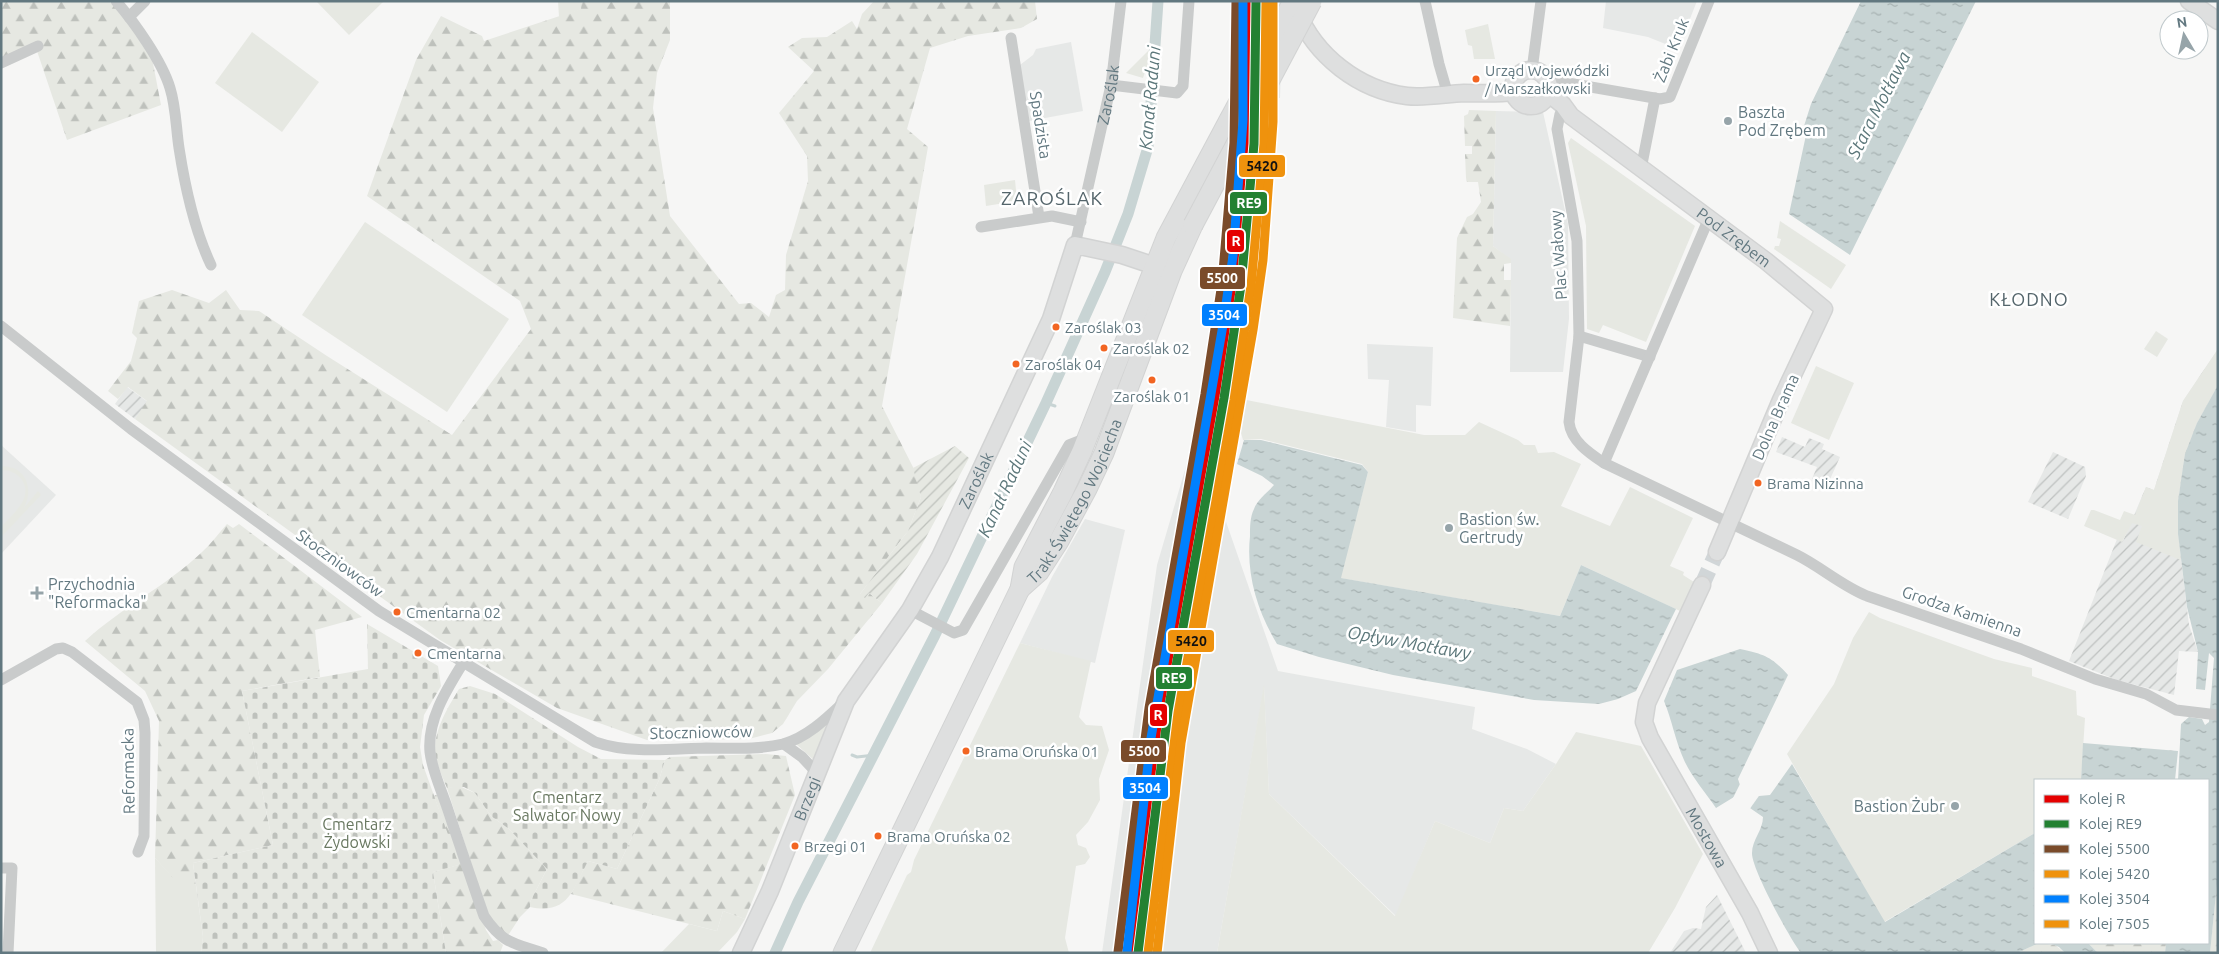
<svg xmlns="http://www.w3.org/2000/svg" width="2219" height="954" viewBox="0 0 2219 954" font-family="Ubuntu,sans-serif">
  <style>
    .built { fill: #e6e8e7 }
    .industrial { fill: url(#industrial-furrows) }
    .green { fill: #e6e8e2 }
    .forest { fill: url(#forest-firs) }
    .cemetery { fill: url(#cemetery-stones) }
    .garden { fill: url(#garden-furrows) }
    .water { fill: url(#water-ripples) }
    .pier { fill: #f6f6f5 }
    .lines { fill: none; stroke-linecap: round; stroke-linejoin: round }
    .stream { stroke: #c8d4d4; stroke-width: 3 }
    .canal { stroke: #c8d4d4; stroke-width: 11 }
    .secondary-tunnel { stroke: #d1d6d8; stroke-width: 16; stroke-dasharray: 16 8; stroke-linecap: butt }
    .secondary-casing { stroke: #d2d3d3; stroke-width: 19 }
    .primary-casing { stroke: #d2d3d3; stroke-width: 21 }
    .street { stroke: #c9cbcb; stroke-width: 11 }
    .secondary { stroke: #dedfdf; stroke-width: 16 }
    .primary { stroke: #dedfdf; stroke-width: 19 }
    .rail-casing { stroke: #c0c1c2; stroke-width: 5 }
    .rail { stroke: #fff; stroke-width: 3; stroke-dasharray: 9; stroke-linecap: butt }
    .primary-bridge-casing { stroke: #d2d3d3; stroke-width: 21; stroke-linecap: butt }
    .primary-bridge { stroke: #dedfdf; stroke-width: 19 }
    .rail-1-casing { stroke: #fff; stroke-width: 12 }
    .rail-2-casing { stroke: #fff; stroke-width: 12 }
    .rail-3-casing { stroke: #fff; stroke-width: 12 }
    .rail-4-casing { stroke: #fff; stroke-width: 12 }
    .rail-5-casing { stroke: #fff; stroke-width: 12 }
    .rail-6-casing { stroke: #fff; stroke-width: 12 }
    .rail-1 { stroke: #e50000; stroke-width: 9 }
    .rail-2 { stroke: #238132; stroke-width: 9 }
    .rail-3 { stroke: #7a4b2a; stroke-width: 9 }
    .rail-4 { stroke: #ef920d; stroke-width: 9 }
    .rail-5 { stroke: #0080ff; stroke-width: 9 }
    .rail-6 { stroke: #ef920d; stroke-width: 9 }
    .bus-dot { fill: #f26522; stroke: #fff; stroke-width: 2 }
    .poi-dot { fill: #96a4a9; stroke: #fff; stroke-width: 2 }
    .labels { text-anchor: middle; stroke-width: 5; stroke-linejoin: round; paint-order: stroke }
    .bus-label { font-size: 15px; fill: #627880; stroke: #fff; text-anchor: start }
    .street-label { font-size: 16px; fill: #627880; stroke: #fff }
    .poi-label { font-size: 16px; fill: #627880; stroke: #fff; text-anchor: start }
    .park-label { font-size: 16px; fill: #697861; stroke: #fff }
    .water-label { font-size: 18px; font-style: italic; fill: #5d787b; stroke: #fff }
    .neighbourhood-label { font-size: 18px; letter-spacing: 1px; fill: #54656b; stroke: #fff }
    .quarter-label { font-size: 19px; letter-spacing: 1px; fill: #54656b; stroke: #fff }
    .line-badge { stroke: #fff; stroke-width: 2 }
    .badge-label { font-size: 14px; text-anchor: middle; font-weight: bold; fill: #fff }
    .pale-badge-label { font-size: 14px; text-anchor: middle; font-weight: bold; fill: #111 }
  </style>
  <defs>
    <pattern id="industrial-furrows" width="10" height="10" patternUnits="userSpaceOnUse" patternTransform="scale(1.25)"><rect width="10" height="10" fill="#e6e8e7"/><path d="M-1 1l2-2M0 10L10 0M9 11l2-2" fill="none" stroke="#bec1c0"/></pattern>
    <pattern id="forest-firs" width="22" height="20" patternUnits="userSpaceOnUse" patternTransform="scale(1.25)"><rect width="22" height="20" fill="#e6e8e2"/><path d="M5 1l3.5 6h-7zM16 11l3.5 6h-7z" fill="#bec1bc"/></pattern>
    <pattern id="cemetery-stones" width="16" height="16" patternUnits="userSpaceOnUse" patternTransform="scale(1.25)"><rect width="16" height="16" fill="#e6e8e2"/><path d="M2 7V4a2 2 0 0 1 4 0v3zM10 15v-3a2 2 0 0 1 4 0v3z" fill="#bec1bc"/></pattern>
    <pattern id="garden-furrows" width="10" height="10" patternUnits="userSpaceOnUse" patternTransform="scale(1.25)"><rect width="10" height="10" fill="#e6e8e2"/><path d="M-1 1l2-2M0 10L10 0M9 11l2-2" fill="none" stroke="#bec1bc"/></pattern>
    <pattern id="water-ripples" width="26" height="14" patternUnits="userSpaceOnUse" patternTransform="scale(1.25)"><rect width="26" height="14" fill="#c8d4d4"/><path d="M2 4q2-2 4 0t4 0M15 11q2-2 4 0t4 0" fill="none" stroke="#a6b1b1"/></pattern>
  </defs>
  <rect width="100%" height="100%" fill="#f6f6f5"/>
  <g class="built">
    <polygon points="1240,1 1283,1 1280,98 1267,99 1267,192 1264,227 1259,263 1219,457 1224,516 1278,671 1475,707 1472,729 1527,749 1556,764 1523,811 1504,808 1490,843 1435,821 1396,916 1269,794 1264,687 1217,953 1102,953 1157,565 1187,463 1194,464 1210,382 1229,263 1238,169 1242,105"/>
    <polygon points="1606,1 1697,1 1678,49 1648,37 1603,28"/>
    <polygon points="1071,42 1083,111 1029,121 1020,65 1033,55 1036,49"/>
    <polygon points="1496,111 1543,112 1568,224 1569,319 1563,372 1510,372 1511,260 1493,246"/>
    <polygon points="1367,344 1433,347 1431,406 1416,405 1416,432 1386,427 1389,380 1368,379"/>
    <polygon points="1,445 56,495 1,554"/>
    <polygon points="1085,519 1125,530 1095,663 1020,643 1052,577"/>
  </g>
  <g class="industrial">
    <polygon points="2218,349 2218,385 2197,423 2179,492 2178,534 2189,625 2198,652 2179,651 2174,695 2117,680 2069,661 2117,539 2123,541 2146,487 2154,490 2183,401"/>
    <polygon points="127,387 148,402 135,419 115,404"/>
    <polygon points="1782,437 1805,447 1809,438 1824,444 1822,449 1840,457 1827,486 1812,479 1817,467 1776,452"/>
    <polygon points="2053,452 2085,467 2086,476 2068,519 2028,502"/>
    <polygon points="1717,895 1746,953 1670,953 1684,931 1693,928 1701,929 1706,907"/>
  </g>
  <g class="green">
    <polygon points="316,1 384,1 349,35"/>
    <polygon points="558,1 582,1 582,9 559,17"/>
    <polygon points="1488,24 1495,59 1474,59 1472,46 1468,45 1465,30"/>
    <polygon points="252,32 319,82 282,132 215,83"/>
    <polygon points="1149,50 1149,60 1143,78 1126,73"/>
    <polygon points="1571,138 1695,226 1646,342 1603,325 1599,333 1587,329 1586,226 1568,143"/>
    <polygon points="1015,180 1017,201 986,206 984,185"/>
    <polygon points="1780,221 1846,265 1831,289 1774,249 1775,246 1779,246 1781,239 1777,238"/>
    <polygon points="365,222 509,319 447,412 302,315"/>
    <polygon points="2156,331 2168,339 2157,357 2144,349"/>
    <polygon points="2218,349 2218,385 2197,423 2185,454 2178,501 2178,534 2181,560 2136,542 2142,526 2132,523 2122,542 2084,526 2091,510 2094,510 2120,520 2124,511 2135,515 2146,487 2154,490 2183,401"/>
    <polygon points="1816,366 1854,383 1829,440 1791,423"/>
    <polygon points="1231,397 1424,435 1465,435 1479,422 1518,440 1524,445 1535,445 1538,453 1554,452 1581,464 1561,506 1610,526 1630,487 1693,518 1670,566 1684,572 1683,575 1694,582 1680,611 1581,565 1560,616 1340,578 1368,472 1362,464 1261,439 1243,440"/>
    <path d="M1,466C26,466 34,488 24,508L38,491L41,495L1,537V527C12,515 34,498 22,480C17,473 10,470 1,470Z"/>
    <polygon points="1869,612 1880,618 1994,659 2032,668 2032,676 2076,691 2077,715 2085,718 2081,780 2035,780 2035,833 1884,922 1787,754 1834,684 1853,638"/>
    <polygon points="1020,643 1091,661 1079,717 1086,725 1102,726 1109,750 1099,779 1100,800 1088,822 1076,835 1078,845 1086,848 1090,857 1085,864 1076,866 1065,938 1069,953 870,953 907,875 911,872 914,860"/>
    <polygon points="1264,684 1269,794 1395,916 1435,821 1490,843 1504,808 1523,811 1556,764 1576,732 1641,746 1703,854 1675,908 1648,953 1217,953"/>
    <polygon points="826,726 829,726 815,761 796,744"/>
    <polygon points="155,858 180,885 196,886 203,937 201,953 156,953"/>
    <polygon points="723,911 745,919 737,932 717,953 661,953 689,924 717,931"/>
  </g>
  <g class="forest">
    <polygon points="1,1 109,1 138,32 152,58 161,105 67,140 37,51 1,58"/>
    <polygon points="582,1 670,1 670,40 657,73 653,108 670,216 739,304 751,303 769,317 776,295 785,290 786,255 808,181 807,156 779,113 814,71 788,47 802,38 827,37 852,21 857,29 862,14 874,1 1035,1 1037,19 1021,28 968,36 930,48 907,129 928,147 882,406 916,473 921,497 908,531 860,594 869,593 882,603 828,669 797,701 783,724 772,733 749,739 647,740 557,708 440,640 135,419 147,401 128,387 118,399 108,391 131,361 137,338 132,333 139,301 172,290 209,303 226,290 240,310 259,311 327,356 452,435 531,329 520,301 367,196 416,60 441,16 482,36 484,41 581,9"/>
    <polygon points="1469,110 1496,111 1493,246 1511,259 1511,263 1504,264 1504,280 1511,280 1510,326 1453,318 1457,238 1467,217 1473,214 1481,202 1478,182 1467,182 1466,178 1465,154 1472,154 1472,146 1465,146 1464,116 1468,114"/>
    <path d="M227,524L233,528L239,524L362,617L315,630L320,677L242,691L273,845L193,863L196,886H180L155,858L159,721L145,691L85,641C121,608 166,586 201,553C211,544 219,533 227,524Z"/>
    <polygon points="766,754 786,756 795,795 745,919 723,911 717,931 571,894 588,861 617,869 659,780 665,760 670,757"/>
    <polygon points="459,786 475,793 491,816 509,829 547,869 530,902 530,907 520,917 507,937 487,913 447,788"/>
    <polygon points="438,794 486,930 493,941 498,940 503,945 500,953 446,953 433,872 458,865 434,796"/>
    <polygon points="2218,874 2218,953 2210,953 2210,952"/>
    <polygon points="2039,943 2055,945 2065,953 2017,953"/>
    <polygon points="2088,943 2166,943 2165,953 2098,953"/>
  </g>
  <g class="cemetery">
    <polygon points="367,624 438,666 441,686 424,715 420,747 423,765 459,865 433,872 446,953 201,953 203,937 193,863 273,845 242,691 368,669"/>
    <path d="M470,686L495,694L578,747L601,759L665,760L659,780L617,869L588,861C573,890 568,915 530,907V902L547,869L509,829L491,816L475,793L464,787L447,788C443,779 439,769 436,759C431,734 447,709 459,689Z"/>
  </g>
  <polygon class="garden" points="955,446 969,458 917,554 882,603 869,593 865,598 860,594 908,531 921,497 913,468"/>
  <g class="water">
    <polygon points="1861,1 1976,1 1850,255 1789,214 1806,135 1818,139 1820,132 1804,126 1811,104"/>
    <polygon points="2218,385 2218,874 2210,953 2165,953 2166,943 2208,943 2208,780 2178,780 2181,724 2189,717 2202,719 2205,725 2209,722 2214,658 2209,653 2205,690 2196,689 2198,652 2187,607 2178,534 2178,501 2185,454 2197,423"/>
    <path d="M1244,440H1261L1362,465L1368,472L1341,578L1560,616L1581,565L1676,609L1636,691L1618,699L1599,704L1534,700L1393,675L1319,657L1277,644C1257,611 1246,574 1250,536C1250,527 1250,517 1254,509C1257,500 1268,492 1274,485L1262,476L1237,464Z"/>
    <path d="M1740,649C1764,654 1772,657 1788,675L1738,779L1740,785L1759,796L1770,795L1792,764L1885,922L2035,833V943H2039L2017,953H1801C1790,939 1751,868 1752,853C1752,840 1763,830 1763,817L1734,797L1716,808C1706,793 1691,776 1684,760C1675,740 1672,720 1664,701L1677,670Z"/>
    <polygon points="2083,743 2178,751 2175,780 2081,780"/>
    <polygon points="2049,943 2088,943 2098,953 2065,953 2059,947"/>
  </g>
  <polygon class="pier" points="1741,782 1761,793 1749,810 1732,800"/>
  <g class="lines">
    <g class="stream">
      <polyline points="1046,403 1055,406"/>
      <polyline points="852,755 857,757 875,755"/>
    </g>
    <polyline class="canal" points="775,953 798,902 935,635 1046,403 1105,272 1128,214 1148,147 1158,1"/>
    <polyline class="secondary-tunnel" points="1702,585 1717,552"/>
    <g class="secondary-casing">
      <g id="secondary">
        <polyline points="2189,1 2218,21"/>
        <path d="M1297,11C1315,56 1359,90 1407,96C1426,98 1445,94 1464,93C1481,93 1497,94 1514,92"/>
        <circle cx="1531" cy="88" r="18"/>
        <path id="s2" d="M1548,93L1563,105L1571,116L1766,261L1824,309L1781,400L1717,552"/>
        <path id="s3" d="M1702,585L1647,703L1644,722L1650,738L1750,913L1769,953"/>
        <path id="s4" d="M741,953L770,891L846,701L910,610L940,557L1051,319L1075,245L1122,255L1167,270"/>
      </g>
    </g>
    <g class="primary-casing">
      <g id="primary">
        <path id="s5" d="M1020,589L1039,572L1059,541L1087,489L1104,453L1172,271L1193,225"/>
        <polyline points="843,953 1020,589 1024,567 1063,492 1082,451 1166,238 1229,120"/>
      </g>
    </g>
    <g class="street">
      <path d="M116,1C134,22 162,61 170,88C176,107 176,128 179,148C185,187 194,229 211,265"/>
      <polyline points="1425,1 1439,64 1448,95"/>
      <polyline points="129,17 145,1"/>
      <polyline points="1011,38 1039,217"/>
      <polyline points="1,63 38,46"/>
      <polyline points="1532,70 1541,1"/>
      <polyline points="1548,84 1562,82 1660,99 1670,97 1709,1"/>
      <polyline points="1111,85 1177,93 1183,86 1189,1"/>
      <path d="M1560,114L1557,129L1577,241L1579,336L1569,422C1571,441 1589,453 1604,463L1797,555C1821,567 1842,586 1867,596L2021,649L2095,679L2146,694L2176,710L2218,715"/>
      <polyline points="1641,169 1655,98"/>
      <polyline points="981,227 1052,216 1081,222"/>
      <path id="s1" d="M1075,245L1111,85L1121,1"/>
      <path d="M1,326L131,429L379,611L595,742C630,754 669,749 706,748C731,748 758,750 783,744C806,738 826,719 843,703"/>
      <polyline points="1579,336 1650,357"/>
      <polyline points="1604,463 1709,218"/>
      <polyline points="910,610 954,633 963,630 1069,445 1087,438"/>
      <path d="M463,663C447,689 427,720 430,752C432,770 441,789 447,807C459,843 471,879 484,916C502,943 513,943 543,953"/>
      <polyline points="1,680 56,649 63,648 72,652 137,702 144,720 145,733 144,836 138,852"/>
      <polyline points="784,744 802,757 817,773"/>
      <polyline points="1,868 12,868 8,953"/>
    </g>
    <use href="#secondary" class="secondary"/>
    <use href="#primary" class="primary"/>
    <g class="rail-casing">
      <g id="rail">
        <polyline points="1255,250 1260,179 1262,1"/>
        <polyline points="1146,953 1163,798 1199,519"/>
      </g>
    </g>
    <use href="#rail" class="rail"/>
    <g class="primary-bridge-casing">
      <g id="primary-bridge">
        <polyline points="1229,120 1293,1"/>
        <polyline points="1193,225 1312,1"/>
      </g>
    </g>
    <use href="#primary-bridge" class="primary-bridge"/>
    <g class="rail-1-casing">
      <polyline id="rail-1" points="1128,953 1159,710 1215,396 1232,284 1244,143 1246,1"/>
    </g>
    <g class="rail-2-casing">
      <polyline id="rail-2" points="1138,953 1168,711 1224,398 1241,285 1254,144 1256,1"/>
    </g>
    <g class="rail-3-casing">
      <polyline id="rail-3" points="1118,952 1149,708 1205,394 1222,283 1234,143 1236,1"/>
    </g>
    <g class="rail-4-casing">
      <polyline id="rail-4" points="1148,953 1178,713 1234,400 1251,286 1264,144 1266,1"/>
    </g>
    <g class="rail-5-casing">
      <polyline id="rail-5" points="1127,952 1151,738 1223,325 1233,256 1243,121 1243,1"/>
    </g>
    <g class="rail-6-casing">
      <polyline id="rail-6" points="1157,953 1181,743 1253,330 1263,260 1273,122 1273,1"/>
    </g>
    <use href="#rail-1" class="rail-1"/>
    <use href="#rail-2" class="rail-2"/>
    <use href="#rail-3" class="rail-3"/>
    <use href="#rail-4" class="rail-4"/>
    <use href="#rail-5" class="rail-5"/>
    <use href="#rail-6" class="rail-6"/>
  </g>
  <g class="bus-dot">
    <circle cx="1476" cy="79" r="4.5"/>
    <circle cx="1056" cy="327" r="4.5"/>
    <circle cx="1104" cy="348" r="4.5"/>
    <circle cx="1016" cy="364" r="4.5"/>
    <circle cx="1152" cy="380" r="4.5"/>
    <circle cx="1758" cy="483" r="4.5"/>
    <circle cx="397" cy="612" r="4.5"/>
    <circle cx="418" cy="653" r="4.5"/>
    <circle cx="966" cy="751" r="4.5"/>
    <circle cx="878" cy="836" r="4.5"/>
    <circle cx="795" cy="846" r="4.5"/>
  </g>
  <g class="poi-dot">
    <circle cx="1728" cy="121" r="5"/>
    <circle cx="1449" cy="528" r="5"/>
    <path d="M34.5 585.5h5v5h5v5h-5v5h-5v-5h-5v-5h5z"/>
    <circle cx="1955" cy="806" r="5"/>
  </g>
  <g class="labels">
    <g class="bus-label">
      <text x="1485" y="76">Urząd Wojewódzki<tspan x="1485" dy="18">/ Marszałkowski</tspan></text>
      <text x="1065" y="333">Zaroślak 03</text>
      <text x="1113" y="354">Zaroślak 02</text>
      <text x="1025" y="370">Zaroślak 04</text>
      <text x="1152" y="402" text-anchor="middle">Zaroślak 01</text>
      <text x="1767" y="489">Brama Nizinna</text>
      <text x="406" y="618">Cmentarna 02</text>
      <text x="427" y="659">Cmentarna</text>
      <text x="975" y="757">Brama Oruńska 01</text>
      <text x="887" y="842">Brama Oruńska 02</text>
      <text x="804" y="852">Brzegi 01</text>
    </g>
    <g class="street-label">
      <text transform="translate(1671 50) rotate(-68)" y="6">Żabi Kruk</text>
      <text dy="6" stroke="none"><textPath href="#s1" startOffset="154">Zaroślak</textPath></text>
      <text transform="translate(1041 125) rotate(81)" y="6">Spadzista</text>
      <text dy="6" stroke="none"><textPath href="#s2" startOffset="236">Pod Zrębem</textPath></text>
      <text transform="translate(1558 255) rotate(-94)" y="6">Plac Wałowy</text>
      <text transform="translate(1775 417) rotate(-66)" y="6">Dolna Brama</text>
      <text dy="6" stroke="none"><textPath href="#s4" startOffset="530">Zaroślak</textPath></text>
      <text dy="6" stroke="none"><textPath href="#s5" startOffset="105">Trakt Świętego Wojciecha</textPath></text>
      <text transform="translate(340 563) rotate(36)" y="6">Stoczniowców</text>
      <text transform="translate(1962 611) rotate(19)" y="6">Grodza Kamienna</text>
      <text transform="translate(701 732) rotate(-1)" y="6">Stoczniowców</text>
      <text transform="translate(128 771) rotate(-91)" y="6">Reformacka</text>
      <text dy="6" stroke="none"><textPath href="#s4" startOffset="168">Brzegi</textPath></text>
      <text dy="6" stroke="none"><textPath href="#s3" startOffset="281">Mostowa</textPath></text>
    </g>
    <g class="poi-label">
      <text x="1738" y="118">Baszta<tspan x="1738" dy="18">Pod Zrębem</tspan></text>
      <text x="1459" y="525">Bastion św.<tspan x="1459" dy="18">Gertrudy</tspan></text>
      <text x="48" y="590">Przychodnia<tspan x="48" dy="18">"Reformacka"</tspan></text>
      <text x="1945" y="812" text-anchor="end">Bastion Żubr</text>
    </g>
    <g class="park-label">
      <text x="567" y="803">Cmentarz<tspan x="567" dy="18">Salwator Nowy</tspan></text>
      <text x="357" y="830">Cmentarz<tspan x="357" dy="18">Żydowski</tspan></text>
    </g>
    <g class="water-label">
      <text transform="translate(1150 98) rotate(-85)" y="6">Kanał Raduni</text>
      <text transform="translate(1879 105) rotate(-63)" y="6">Stara Motława</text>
      <text transform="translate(1005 489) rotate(-65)" y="6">Kanał Raduni</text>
      <text transform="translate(1409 643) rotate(10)" y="6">Opływ Motławy</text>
    </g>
    <g class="neighbourhood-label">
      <text x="2029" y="306">KŁODNO</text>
    </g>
    <g class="quarter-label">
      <text x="1052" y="205">ZAROŚLAK</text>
    </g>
  </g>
  <g class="line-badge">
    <rect x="1238" y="154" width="48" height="24" rx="5" fill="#ef920d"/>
    <rect x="1229" y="191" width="39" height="24" rx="5" fill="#238132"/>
    <rect x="1226" y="229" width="19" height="24" rx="5" fill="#e50000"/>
    <rect x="1199" y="266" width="47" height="24" rx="5" fill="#7a4b2a"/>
    <rect x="1201" y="303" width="47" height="24" rx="5" fill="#0080ff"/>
    <rect x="1167" y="629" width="48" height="24" rx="5" fill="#ef920d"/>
    <rect x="1155" y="666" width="38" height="24" rx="5" fill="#238132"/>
    <rect x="1149" y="703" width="19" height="24" rx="5" fill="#e50000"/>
    <rect x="1120" y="739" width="47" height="24" rx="5" fill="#7a4b2a"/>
    <rect x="1122" y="776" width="47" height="24" rx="5" fill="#0080ff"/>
  </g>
  <g class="badge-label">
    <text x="1249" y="208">RE9</text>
    <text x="1236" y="246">R</text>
    <text x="1222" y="283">5500</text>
    <text x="1224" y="320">3504</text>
    <text x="1174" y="683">RE9</text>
    <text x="1158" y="720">R</text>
    <text x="1144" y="756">5500</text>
    <text x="1145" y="793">3504</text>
  </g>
  <g class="pale-badge-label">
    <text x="1262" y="171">5420</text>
    <text x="1191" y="646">5420</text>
  </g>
  <rect width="2219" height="954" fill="none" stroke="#627880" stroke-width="5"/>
  <rect x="2034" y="779" width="175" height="165" fill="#ffffff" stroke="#c0c9cc"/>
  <rect x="2044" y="795" width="25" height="8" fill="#e50000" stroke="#c0c9cc"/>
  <text x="2079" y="804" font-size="15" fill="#627880">Kolej R</text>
  <rect x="2044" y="820" width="25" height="8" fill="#238132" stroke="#c0c9cc"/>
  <text x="2079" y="829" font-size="15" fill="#627880">Kolej RE9</text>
  <rect x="2044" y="845" width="25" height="8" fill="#7a4b2a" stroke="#c0c9cc"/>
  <text x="2079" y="854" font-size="15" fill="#627880">Kolej 5500</text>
  <rect x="2044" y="870" width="25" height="8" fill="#ef920d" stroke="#c0c9cc"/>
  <text x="2079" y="879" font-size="15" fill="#627880">Kolej 5420</text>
  <rect x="2044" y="895" width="25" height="8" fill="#0080ff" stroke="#c0c9cc"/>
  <text x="2079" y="904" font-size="15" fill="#627880">Kolej 3504</text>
  <rect x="2044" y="920" width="25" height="8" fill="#ef920d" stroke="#c0c9cc"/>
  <text x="2079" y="929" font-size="15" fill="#627880">Kolej 7505</text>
  <g transform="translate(2184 35) rotate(351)"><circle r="24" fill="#ffffff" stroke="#c0c9cc"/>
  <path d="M0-4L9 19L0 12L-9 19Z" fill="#96a4a9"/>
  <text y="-8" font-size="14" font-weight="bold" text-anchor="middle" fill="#627880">N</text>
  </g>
</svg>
